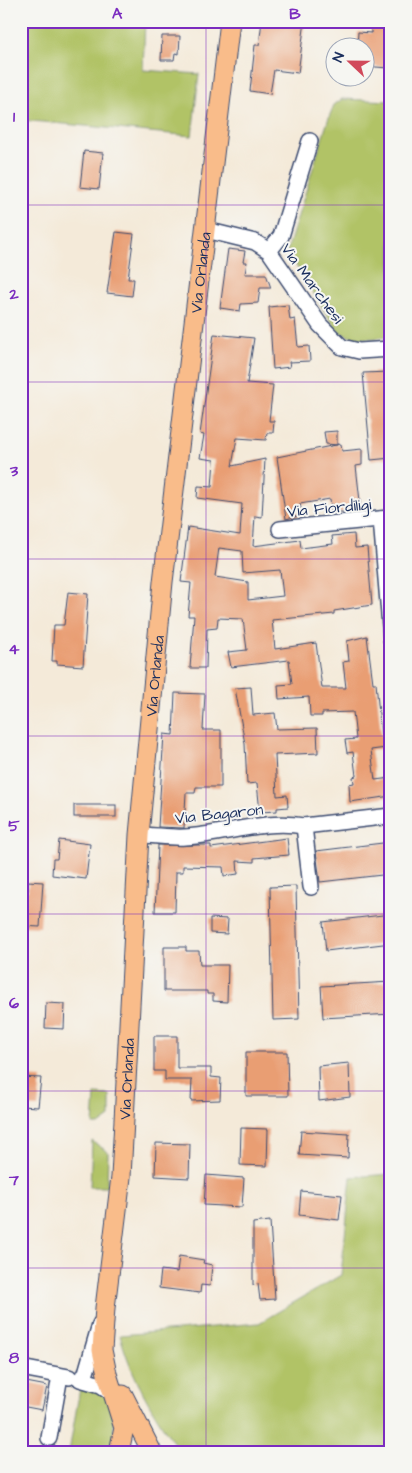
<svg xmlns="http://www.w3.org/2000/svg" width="412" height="1473" viewBox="0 0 412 1473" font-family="'Architects Daughter',sans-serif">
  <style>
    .green { fill: #b1c366; stroke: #667962 }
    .building { fill: #e99e73; fill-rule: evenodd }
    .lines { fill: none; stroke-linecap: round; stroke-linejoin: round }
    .minor-casing { stroke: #3c4b70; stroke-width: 18 }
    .major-casing { stroke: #3c4b70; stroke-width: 21 }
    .minor { stroke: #fff; stroke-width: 15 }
    .major { stroke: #f9bc8a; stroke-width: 19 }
    .grid { fill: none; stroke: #7b2cbf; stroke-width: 1; stroke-opacity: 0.55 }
    .labels { text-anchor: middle; stroke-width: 4; stroke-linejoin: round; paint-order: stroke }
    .street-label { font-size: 16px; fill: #1b2f5e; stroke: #f6f6f2 }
    .neatline { fill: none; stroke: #7b2cbf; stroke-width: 2 }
    .grid-label { font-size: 16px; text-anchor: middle; font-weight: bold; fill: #7b2cbf }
  </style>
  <rect width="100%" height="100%" fill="#f6f6f2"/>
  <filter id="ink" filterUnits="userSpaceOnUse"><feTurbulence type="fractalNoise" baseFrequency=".02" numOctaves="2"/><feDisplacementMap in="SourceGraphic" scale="10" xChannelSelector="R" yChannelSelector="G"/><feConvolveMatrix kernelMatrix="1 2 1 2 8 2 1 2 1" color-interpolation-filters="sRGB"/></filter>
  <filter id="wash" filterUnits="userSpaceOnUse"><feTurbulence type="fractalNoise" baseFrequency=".0096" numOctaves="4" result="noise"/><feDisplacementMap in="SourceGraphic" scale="20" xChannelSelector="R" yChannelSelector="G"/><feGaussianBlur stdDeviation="1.12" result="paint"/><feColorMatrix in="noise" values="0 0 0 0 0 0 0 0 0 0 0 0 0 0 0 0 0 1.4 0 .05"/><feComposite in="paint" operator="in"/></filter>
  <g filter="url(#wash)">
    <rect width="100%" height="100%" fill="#f4ead9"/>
    <g class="green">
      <polygon points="21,21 145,21 143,70 199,74 192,136 21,120"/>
      <path d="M342,99L391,101V337C371,338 352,343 336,329L287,251L329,117L334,105Z"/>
      <polygon points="95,1094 110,1095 110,1117 99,1125 93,1125"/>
      <polygon points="92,1141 108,1152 107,1187 90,1187"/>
      <path d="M391,1174V1452H180C154,1415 132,1379 120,1335L259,1323L341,1275L351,1177Z"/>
      <path d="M80,1388C88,1388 97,1388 103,1394C116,1407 116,1437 109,1452H69Z"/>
    </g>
    <g id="blocks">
      <g class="building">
        <polygon points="262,21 305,21 298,73 274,70 270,94 250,91 255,45 259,45"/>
        <polygon points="372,21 386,21 385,35 391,35 391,66 388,68 364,66 364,48 357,48 358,32 371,33"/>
        <polygon points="162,36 180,36 179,54 175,53 174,60 161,60"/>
        <polygon points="84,151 103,153 99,189 80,187"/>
        <polygon points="116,232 134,234 128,279 134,279 132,296 107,293"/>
        <polygon points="228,249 245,251 243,262 247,262 245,274 266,274 271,288 260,288 258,303 241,304 240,311 220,308"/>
        <polygon points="288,305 290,320 295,319 298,347 309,346 310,361 289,362 290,367 273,369 269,307"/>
        <path d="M214,334L254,338L247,383L273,385L269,421H274L273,433H267L266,440L237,438L232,466L265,459L262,517L255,516L253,546L300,540L301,548L333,544L332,536L354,534L355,548L367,547L372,605L334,611V614L272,620L275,649L316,643L322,688H346L343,662L349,661L347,641L367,636L373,683H376L381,735H385L386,748L371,750L375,780L391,778V796L350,802L349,784L354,783L353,777L356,776L353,752L347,753L345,740L356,739L353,712L322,713V716H310L309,697L279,699L278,685L292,684L289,660L231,667L228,652L247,650L243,619L218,618L217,628L207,629L206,668H190L194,616H188L191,583L181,582L188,527L240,535L242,504L197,498L198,486L212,487L214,460L200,458L204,435L200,434ZM219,548L242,551L243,573L280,570L283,596L248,600V582L215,577Z"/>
        <polygon points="389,372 391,458 371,460 363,373"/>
        <polygon points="337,431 337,445 326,444 324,432"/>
        <polygon points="341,444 342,451 362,449 362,465 356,466 361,510 332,513 330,499 300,504 302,515 286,519 277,457"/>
        <polygon points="68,592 88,594 83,666 57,664 57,661 52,661 54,625 64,625"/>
        <polygon points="251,687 253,715 275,713 277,729 317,728 318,753 275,755 277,796 287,795 288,807 277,808 277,811 260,812 257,783 247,784 245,744 235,688"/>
        <polygon points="175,693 205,694 203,730 221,730 221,787 196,787 195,793 186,793 184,828 158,827 164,734 173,735"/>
        <rect x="74" y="805" width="42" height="12"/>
        <polygon points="287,838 289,855 254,858 254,862 237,861 238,874 224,876 223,867 183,866 183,872 176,872 175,912 155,912 158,845 211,845 211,848"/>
        <polygon points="59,840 90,844 86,879 52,875 53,859 57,859"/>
        <polygon points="391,842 391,874 320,882 316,851"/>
        <polygon points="28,881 43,882 40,927 21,926 21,890 28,891"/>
        <polygon points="296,886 299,1019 273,1020 270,887"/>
        <polygon points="391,914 391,943 326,951 323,922"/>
        <polygon points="210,918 228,919 227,934 210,933"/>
        <polygon points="164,947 186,947 186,951 199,951 200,965 228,965 227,1002 213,1001 213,994 207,994 207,991 164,991"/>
        <polygon points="391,982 391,1014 323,1018 321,986"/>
        <polygon points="46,1003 65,1004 64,1029 45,1028"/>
        <polygon points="154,1036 177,1036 177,1068 211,1068 211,1077 221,1078 220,1100 191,1101 192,1080 165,1080 165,1071 154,1071"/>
        <polygon points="246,1052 287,1052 288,1096 246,1096"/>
        <polygon points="349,1063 350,1097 319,1101 318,1066"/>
        <polygon points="21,1077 41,1078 38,1107 21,1106"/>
        <polygon points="241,1128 268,1129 267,1166 240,1165"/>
        <polygon points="301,1131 349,1134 348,1158 299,1155"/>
        <polygon points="156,1143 190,1144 189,1178 155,1176"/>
        <polygon points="206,1175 244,1178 242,1207 204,1205"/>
        <polygon points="301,1191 342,1195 339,1220 299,1215"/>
        <polygon points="270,1221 275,1299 260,1300 258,1284 253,1285 253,1223"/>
        <polygon points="179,1256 204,1260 203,1263 212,1265 210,1286 201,1285 200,1293 159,1288 161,1270 177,1272"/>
        <polygon points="21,1381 47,1386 42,1410 21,1406"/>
      </g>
    </g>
  </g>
  <g filter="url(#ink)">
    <use href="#blocks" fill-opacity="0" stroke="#3c4b70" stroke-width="1"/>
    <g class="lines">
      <g class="minor-casing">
        <g id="minor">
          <polyline points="206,230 255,242 269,251 320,325 342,347 359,351 391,349"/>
          <polyline points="269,251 281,236 310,141"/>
          <polyline points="381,519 391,639"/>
          <polyline points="280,529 389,518"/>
          <path d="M139,835C154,835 170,838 185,837C225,835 263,819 304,826"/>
          <polyline points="311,887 304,826 391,816"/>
          <polyline points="100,1324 85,1376 80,1379 101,1385 114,1394"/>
          <polyline points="21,1368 69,1377"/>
          <polyline points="49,1438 60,1376"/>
        </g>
      </g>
      <g class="major-casing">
        <g id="major">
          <polyline points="123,1395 152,1452"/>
          <path id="s1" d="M119,1452L124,1428L107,1374L102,1350L105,1308L121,1177L139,835L163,582L230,21"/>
        </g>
      </g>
      <use href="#minor" class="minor"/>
      <use href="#major" class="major"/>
    </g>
  </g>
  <path class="grid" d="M206,21V1452M21,205H391M21,382H391M21,559H391M21,736H391M21,914H391M21,1091H391M21,1268H391"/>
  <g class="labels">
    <g class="street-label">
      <text dy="6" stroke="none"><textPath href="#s1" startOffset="1188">Via Orlanda</textPath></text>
      <text transform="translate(313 283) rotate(54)" y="6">Via Marchesi</text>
      <text transform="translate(329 507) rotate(-5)" y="6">Via Fiordiligi</text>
      <text dy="6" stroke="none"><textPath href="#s1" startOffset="782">Via Orlanda</textPath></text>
      <text transform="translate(219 813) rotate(-6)" y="6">Via Bagaron</text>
      <text dy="6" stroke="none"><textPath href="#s1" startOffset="378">Via Orlanda</textPath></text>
    </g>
  </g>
  <rect width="412" height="1473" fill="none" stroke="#f6f6f2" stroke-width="55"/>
  <g transform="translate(350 62) rotate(292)"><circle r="24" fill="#f6f6f2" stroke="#9ea6b7"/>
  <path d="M0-4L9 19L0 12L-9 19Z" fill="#d1495b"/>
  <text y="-8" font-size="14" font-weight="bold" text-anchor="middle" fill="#1b2f5e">N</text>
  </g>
  <rect x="28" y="28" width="356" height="1418" class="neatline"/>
  <g class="grid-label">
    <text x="117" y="19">A</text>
    <text x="295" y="19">B</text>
    <text x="14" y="122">1</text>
    <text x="14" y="299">2</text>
    <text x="14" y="476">3</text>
    <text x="14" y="654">4</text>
    <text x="14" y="831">5</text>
    <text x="14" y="1008">6</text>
    <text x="14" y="1185">7</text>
    <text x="14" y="1363">8</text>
  </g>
</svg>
